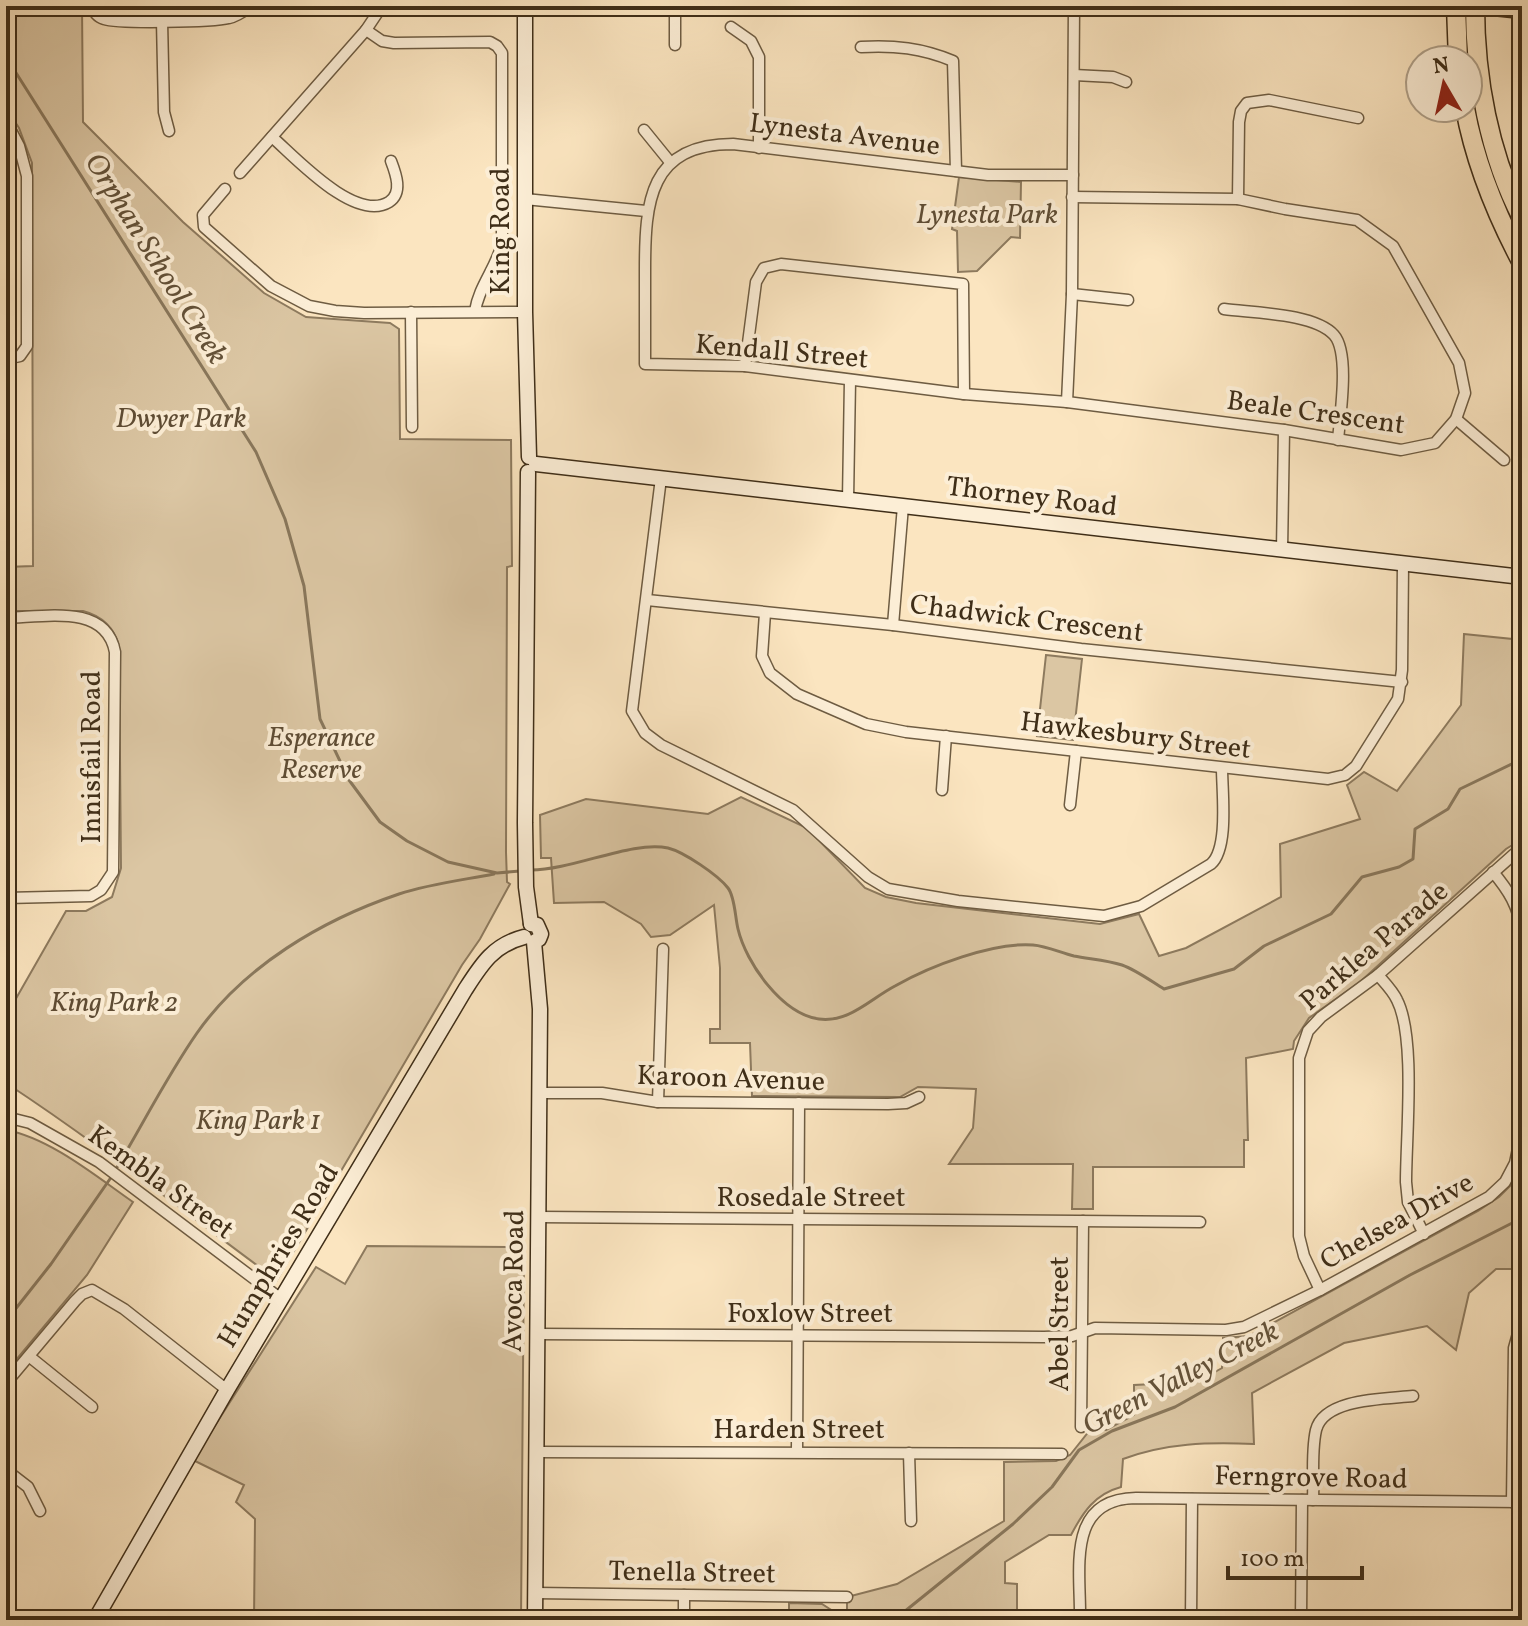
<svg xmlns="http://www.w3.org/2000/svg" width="1528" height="1626" viewBox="0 0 1528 1626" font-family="Vollkorn,serif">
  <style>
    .green { fill: #dbc6a3; stroke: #8d7a5e; stroke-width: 2 }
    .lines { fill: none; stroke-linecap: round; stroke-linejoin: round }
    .stream { stroke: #89775b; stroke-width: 3 }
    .street-casing { stroke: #6e5c42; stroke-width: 13 }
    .secondary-casing { stroke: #3f2e18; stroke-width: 17 }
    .highway-casing { stroke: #3f2e18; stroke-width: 21 }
    .street { stroke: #fceed6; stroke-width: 10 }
    .secondary { stroke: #fceed6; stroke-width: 14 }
    .highway { stroke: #fbe5c0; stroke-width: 18 }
    .labels { text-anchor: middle; stroke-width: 8; stroke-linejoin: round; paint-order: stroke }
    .street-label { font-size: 28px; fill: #3f2e18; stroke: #fceed6 }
    .park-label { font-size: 28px; font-style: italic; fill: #5e4c34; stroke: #fceed6 }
    .water-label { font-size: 30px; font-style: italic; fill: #645239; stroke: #fceed6 }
  </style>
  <rect width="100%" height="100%" fill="#fbe5c0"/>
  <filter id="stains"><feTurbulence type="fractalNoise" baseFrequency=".0025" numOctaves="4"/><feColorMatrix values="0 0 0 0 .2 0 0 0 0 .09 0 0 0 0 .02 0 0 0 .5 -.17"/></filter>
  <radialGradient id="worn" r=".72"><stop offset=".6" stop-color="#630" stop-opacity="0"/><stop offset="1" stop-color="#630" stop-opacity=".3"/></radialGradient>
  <g class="green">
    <path d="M6,6H82L83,122L183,222L264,293L306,317L390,323L399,329L400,439L511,440L512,566L507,567L506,852L507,882L510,884L480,939L462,965L277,1280C187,1214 99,1144 6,1083V1016L66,911H86L112,897L121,868L119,646C114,627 102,616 83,611H6V567L33,566L32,163L19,128L6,108Z"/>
    <polygon points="959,177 1021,182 1020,238 1011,237 977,271 958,272 957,231 952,229"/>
    <polygon points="1464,634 1522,640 1522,839 1506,849 1360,982 1309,1018 1294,1041 1293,1049 1246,1058 1248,1140 1244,1140 1244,1167 1093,1167 1093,1209 1072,1209 1073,1164 949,1164 973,1128 976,1089 918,1087 900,1097 752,1096 750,1043 710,1043 710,1029 720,1029 720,968 714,905 670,935 651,937 641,924 604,902 554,903 551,858 541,858 540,815 586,799 708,814 741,797 807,828 865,888 886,897 916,903 1100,924 1139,914 1159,956 1186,948 1281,897 1280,844 1360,819 1347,785 1364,772 1397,791 1461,705"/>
    <polygon points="1046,655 1082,659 1073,740 1037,736"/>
    <path d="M6,1130C50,1138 97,1177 133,1202L87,1275L6,1372Z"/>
    <path d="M1512,1184L1522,1186V1269H1496L1469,1293L1456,1350L1427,1326L1344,1343L1252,1393L1254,1444C1208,1442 1166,1443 1123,1459L1121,1487C1095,1494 1083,1512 1071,1535H1049L1005,1562V1583L1017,1584V1620H789V1603L822,1604L836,1613L847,1612V1597L897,1584L1004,1521V1462L1056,1461L1070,1455L1090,1430H1106L1134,1415V1385L1197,1382L1222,1368L1223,1338L1249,1336L1478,1211L1499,1197Z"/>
    <polygon points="367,1246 524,1247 521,1620 254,1620 255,1519 236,1502 244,1485 193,1460 316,1267 345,1284"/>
  </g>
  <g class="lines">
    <g class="stream">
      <polyline points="6,57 256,452 285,519 304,586 320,719 349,780 380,822 407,841 448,862 497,873 520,871"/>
      <path d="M531,870C573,870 633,840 668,848C684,852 718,875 728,888C735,897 735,917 738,929C746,963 782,1014 819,1019C849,1023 870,999 895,986C930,966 993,942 1033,945C1047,946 1061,953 1074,956C1089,959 1107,960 1122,965C1136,970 1151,981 1164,989L1234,969L1264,946L1331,914L1362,877L1399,867L1413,859L1415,829L1448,809L1460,789L1520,760L1522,756"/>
      <path d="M116,1169C143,1124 167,1076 197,1033C244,966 322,920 399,894C429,884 463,880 494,874"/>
      <polyline points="6,1321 51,1264 112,1176"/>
      <polyline points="894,1620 1013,1524 1052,1487 1079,1450 1112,1431 1175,1407 1410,1275 1522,1218"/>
    </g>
    <g class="street-casing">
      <g id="street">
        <path d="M91,6C94,12 97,17 104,19C118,24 213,22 229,18C238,16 244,11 251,6"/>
        <polyline points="675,6 675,45"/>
        <polyline points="162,21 164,112 169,131"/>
        <polyline points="731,27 751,41 759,57 759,148"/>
        <path d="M366,30L382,41L394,43L490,42L497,46L502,53V244C496,268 479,286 475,311"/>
        <path d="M861,47C894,45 922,48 953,61L956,171"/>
        <polyline points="1074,75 1113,77 1126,82"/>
        <polyline points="6,121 19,146 27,176 27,346 20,356 6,359"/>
        <polyline points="644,130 670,162"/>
        <path d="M272,137C295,157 355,223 389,202C403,193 396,174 391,161"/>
        <polyline points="240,173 366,30 382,6"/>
        <polyline points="225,189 203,215 204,227 271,286 309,306 335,311 364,313 525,312"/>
        <path d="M1072,197L1238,199L1285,209L1357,220L1393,246L1459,363L1465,393L1456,419L1435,443L1401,450L1284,430L1067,402L964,394L745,366L645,364C645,333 645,302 645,270C645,202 649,144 733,144L988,175H1073"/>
        <polyline points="525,199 646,211"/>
        <polyline points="1238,199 1239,122 1241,111 1247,103 1269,100 1358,118"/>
        <polyline points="1072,294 1128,300"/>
        <path d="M1224,309C1253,313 1314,313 1334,335C1350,353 1340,416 1338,440"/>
        <polyline points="411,312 412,427"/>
        <polyline points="745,366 756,282 764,268 781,264 963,284 964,394"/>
        <polyline points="1067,402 1072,294 1074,6"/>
        <polyline points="1456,419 1504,460"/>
        <path d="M661,478L632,711L645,733L661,745L793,810L868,877L888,889L958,901L1104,916L1141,906L1211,864C1229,848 1222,792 1222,768"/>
        <polyline points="848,500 850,380"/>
        <polyline points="1282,550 1284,430"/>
        <polyline points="647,600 893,625 1081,649 1402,682"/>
        <polyline points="765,613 762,656 770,673 797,694 866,724 906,732 1328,779 1345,775 1356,766 1398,699 1402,670 1403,564"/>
        <path d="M6,618C44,617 106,603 115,652L113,872L101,890L91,896L6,898"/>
        <polyline points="893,625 903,506"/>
        <polyline points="942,790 946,736"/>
        <polyline points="1070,805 1076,751"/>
        <path d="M1493,872C1509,891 1518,906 1522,931"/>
        <path d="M1378,975C1385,983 1393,991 1397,1000C1416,1037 1406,1137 1406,1182L1408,1202L1424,1234"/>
        <polyline points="540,1093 602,1093 658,1102 888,1104 906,1103 919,1097"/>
        <polyline points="658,1102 663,949"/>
        <polyline points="6,1117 30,1123 99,1162 281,1299"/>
        <polyline points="539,1217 1200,1222"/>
        <polyline points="1320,1290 1304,1256 1299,1236 1299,1058 1308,1031 1321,1017 1378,975 1522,847"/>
        <polyline points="537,1334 1044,1337 1072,1336 1095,1328 1226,1330 1244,1327 1320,1290 1489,1197 1505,1182 1515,1163 1520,1139 1522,951"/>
        <polyline points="30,1357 92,1407"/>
        <polyline points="6,1383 75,1301 82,1294 92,1290 124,1309 227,1390"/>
        <polyline points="1081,1427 1083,1221"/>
        <polyline points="536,1452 1062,1454"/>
        <polyline points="797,1452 799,1103"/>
        <polyline points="909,1453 911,1521"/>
        <polyline points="6,1470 28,1487 40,1511"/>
        <path d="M1313,1500C1314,1478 1311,1452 1316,1430C1324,1398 1386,1399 1413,1396"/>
        <polyline points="1512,1502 1514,1348 1519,1330"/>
        <polyline points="535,1593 847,1597"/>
        <polyline points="684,1595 684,1620"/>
        <polyline points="1301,1619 1378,1620"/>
        <path d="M1080,1620C1081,1570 1065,1499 1136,1498L1522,1502"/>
        <polyline points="1191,1620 1192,1499"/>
        <polyline points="1301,1620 1302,1500"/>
      </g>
    </g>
    <g class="secondary-casing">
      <g id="secondary">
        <polyline points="525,6 525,312 529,457"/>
        <polyline points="1475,6 1522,11"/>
        <polyline points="536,464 1522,577"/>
        <polyline points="528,472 525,823 526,887 531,924"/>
        <polyline points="531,924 537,925 541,934 539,939 534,942 540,1009 535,1620"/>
        <path d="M95,1620L227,1390L465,990C481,965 493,945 524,937"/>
      </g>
    </g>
    <g class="highway-casing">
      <g id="highway">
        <polyline points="1456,6 1458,60"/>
        <path d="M1475,6C1475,77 1489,155 1522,218"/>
        <path d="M1465,108C1475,163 1496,214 1522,263"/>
      </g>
    </g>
    <use href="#street" class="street"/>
    <use href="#secondary" class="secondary"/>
    <use href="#highway" class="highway"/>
  </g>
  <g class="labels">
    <g class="street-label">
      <text transform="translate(845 133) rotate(7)" y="10">Lynesta Avenue</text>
      <text transform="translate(499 231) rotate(-90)" y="10">King Road</text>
      <text transform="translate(782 350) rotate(5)" y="10">Kendall Street</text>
      <text transform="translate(1316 411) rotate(8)" y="10">Beale Crescent</text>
      <text transform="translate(1032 495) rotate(7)" y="10">Thorney Road</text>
      <text transform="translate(1027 617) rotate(7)" y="10">Chadwick Crescent</text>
      <text transform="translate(1136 734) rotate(7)" y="10">Hawkesbury Street</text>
      <text transform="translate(90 757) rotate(-90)" y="10">Innisfail Road</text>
      <text transform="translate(1373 945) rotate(-40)" y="10">Parklea Parade</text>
      <text transform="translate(731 1077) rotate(2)" y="10">Karoon Avenue</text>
      <text transform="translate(162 1181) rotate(36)" y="10">Kembla Street</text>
      <text x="811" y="1206">Rosedale Street</text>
      <text transform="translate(1396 1220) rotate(-29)" y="10">Chelsea Drive</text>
      <text transform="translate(277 1255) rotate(-59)" y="10">Humphries Road</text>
      <text transform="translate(512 1281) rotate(-89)" y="10">Avoca Road</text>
      <text x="810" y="1322">Foxlow Street</text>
      <text transform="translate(1058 1324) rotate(-90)" y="10">Abel Street</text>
      <text x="799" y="1438">Harden Street</text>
      <text transform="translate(1311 1476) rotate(1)" y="10">Ferngrove Road</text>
      <text transform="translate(692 1571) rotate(1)" y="10">Tenella Street</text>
    </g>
    <g class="park-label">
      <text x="987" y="223">Lynesta Park</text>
      <text x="181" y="427">Dwyer Park</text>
      <text x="321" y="746">Esperance<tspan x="321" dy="32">Reserve</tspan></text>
      <text x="114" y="1011">King Park 2</text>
      <text x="258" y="1129">King Park 1</text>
    </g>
    <g class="water-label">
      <text transform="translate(157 258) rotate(58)" y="10">Orphan School Creek</text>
      <text transform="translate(1180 1377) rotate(-27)" y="10">Green Valley Creek</text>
    </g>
  </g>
  <rect width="1528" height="1626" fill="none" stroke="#fbe5c0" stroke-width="32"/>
  <rect x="8" y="8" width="1512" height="1610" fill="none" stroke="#3f2e18" stroke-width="4"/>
  <rect x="16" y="16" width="1496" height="1594" fill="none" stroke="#3f2e18" stroke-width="2"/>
  <g transform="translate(1444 84) rotate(351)"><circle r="38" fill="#fceed6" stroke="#b0a18a" stroke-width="2"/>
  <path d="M0-6L14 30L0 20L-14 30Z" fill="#8f2418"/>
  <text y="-12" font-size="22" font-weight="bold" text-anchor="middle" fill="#3f2e18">N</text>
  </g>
  <path d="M1228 1566v12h134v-12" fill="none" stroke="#3f2e18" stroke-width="4"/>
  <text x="1240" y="1566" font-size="24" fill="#3f2e18" stroke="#fceed6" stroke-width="6" paint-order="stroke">100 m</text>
  <rect width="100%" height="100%" filter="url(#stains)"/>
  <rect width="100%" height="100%" fill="url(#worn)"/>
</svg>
